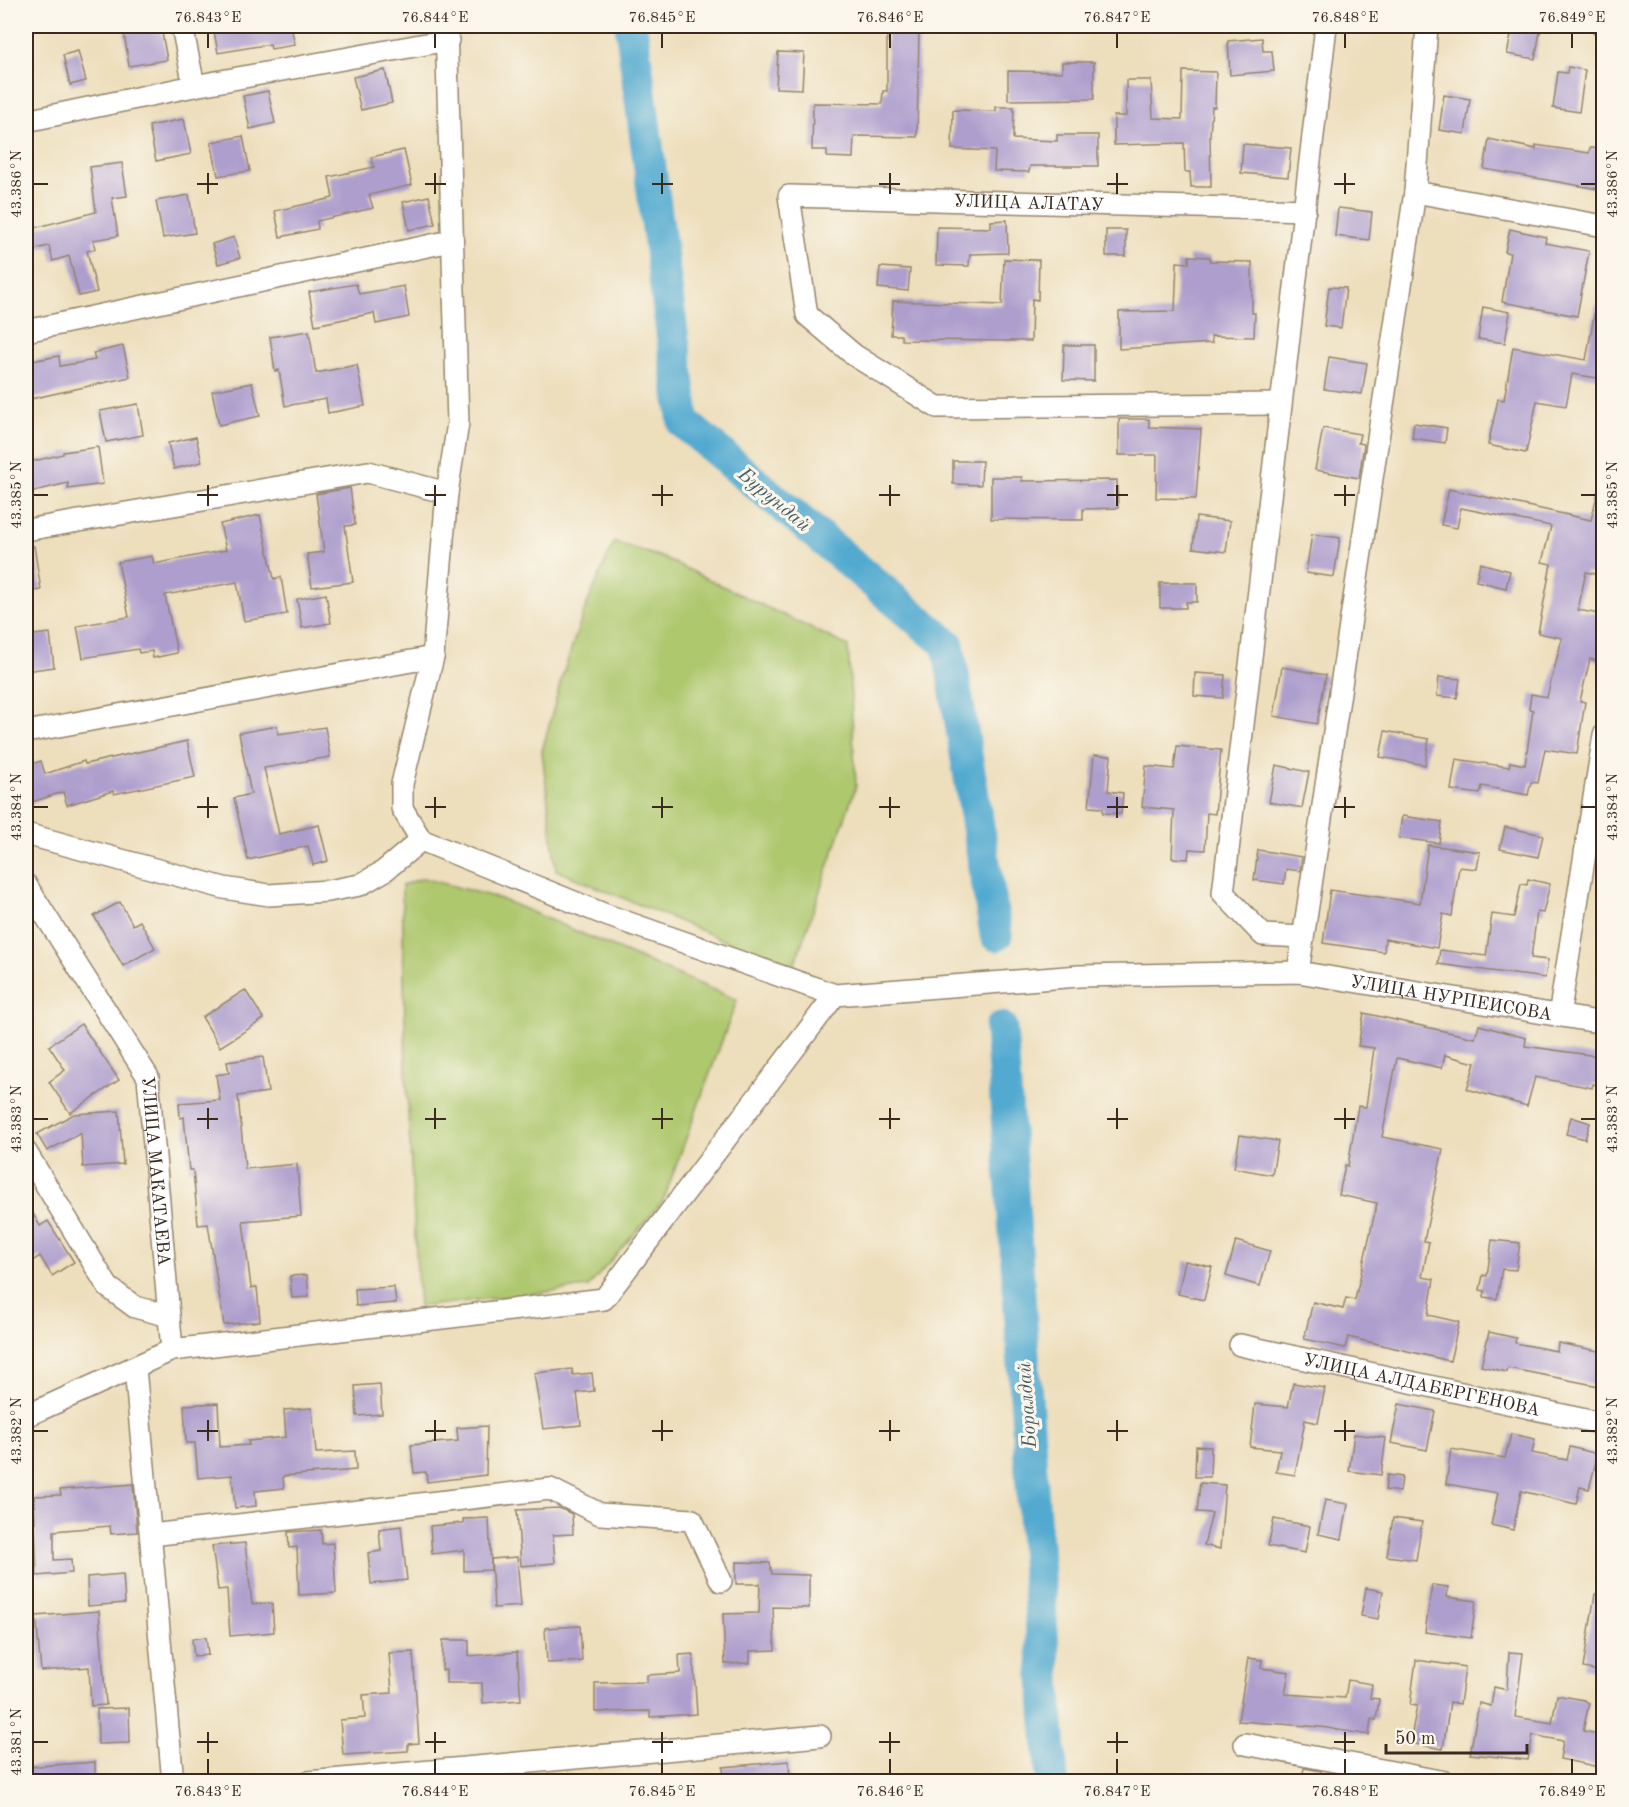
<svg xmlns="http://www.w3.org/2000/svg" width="1629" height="1807" viewBox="0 0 1629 1807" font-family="'Old Standard TT',serif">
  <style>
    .green { fill: #aec86e; stroke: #747946; stroke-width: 1.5 }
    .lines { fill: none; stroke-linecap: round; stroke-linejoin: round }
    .river { stroke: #53aad0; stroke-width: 33 }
    .building { fill: #ad9ecd }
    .street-casing { stroke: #94846d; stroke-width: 24 }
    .street { stroke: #fff; stroke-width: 21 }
    .ticks { fill: none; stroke: #3b2a1e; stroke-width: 2 }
    .labels { text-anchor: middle; stroke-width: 6; stroke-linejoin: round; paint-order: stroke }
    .street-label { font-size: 18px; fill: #3b2a1e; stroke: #fbf7ec }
    .water-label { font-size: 20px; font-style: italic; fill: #455d65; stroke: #fbf7ec }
    .neatline { fill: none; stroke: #3b2a1e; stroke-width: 2 }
    .ticks-label { font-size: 15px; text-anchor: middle; fill: #3b2a1e }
  </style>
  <rect width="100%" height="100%" fill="#fbf7ec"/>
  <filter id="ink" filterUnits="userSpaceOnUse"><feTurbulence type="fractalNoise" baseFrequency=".0167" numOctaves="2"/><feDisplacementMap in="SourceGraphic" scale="12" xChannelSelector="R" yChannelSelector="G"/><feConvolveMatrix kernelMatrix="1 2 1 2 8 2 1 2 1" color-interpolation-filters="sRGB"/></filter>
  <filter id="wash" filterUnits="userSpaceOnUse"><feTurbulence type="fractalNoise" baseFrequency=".008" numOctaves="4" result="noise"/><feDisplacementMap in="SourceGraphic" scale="24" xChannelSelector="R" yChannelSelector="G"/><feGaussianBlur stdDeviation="1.35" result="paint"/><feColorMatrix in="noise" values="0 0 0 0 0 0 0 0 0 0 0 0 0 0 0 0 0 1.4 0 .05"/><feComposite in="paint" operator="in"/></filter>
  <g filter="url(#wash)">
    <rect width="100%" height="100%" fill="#eddebc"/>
    <g class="green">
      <polygon points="614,542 664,558 848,646 856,786 793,969 556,870 542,751 562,677 584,611"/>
      <polygon points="423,878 501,899 737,1000 663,1201 588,1287 419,1307 406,1074 402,885"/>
    </g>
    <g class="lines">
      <g class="river">
        <polyline points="631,26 684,423 948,645 996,935"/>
        <polyline points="1001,1028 1052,1782"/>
      </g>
    </g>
    <g id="blocks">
      <g class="building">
        <polygon points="213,26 291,26 295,45 271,49 270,44 218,53"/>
        <polygon points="1513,26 1541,27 1535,59 1507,54"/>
        <polygon points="161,27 167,60 129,66 124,33"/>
        <polygon points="887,30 919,30 917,137 854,136 853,158 827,157 827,150 812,150 813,103 882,104 883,91 887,91"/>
        <polygon points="1262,38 1263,51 1272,51 1274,71 1230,75 1228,41"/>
        <polygon points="78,51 86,81 70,85 63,55"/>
        <polygon points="778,52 804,53 802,89 776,88"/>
        <polygon points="1062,62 1094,62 1094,99 1008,100 1008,71 1062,72"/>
        <polygon points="1568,67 1585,70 1579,112 1553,108 1558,72 1567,73"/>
        <polygon points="385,70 392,103 361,110 353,77"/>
        <polygon points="1183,71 1216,72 1215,107 1212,107 1210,136 1211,187 1191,187 1190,172 1185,172 1184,143 1114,145 1114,116 1126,116 1126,80 1151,80 1153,118 1182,119"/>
        <polygon points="268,91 275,123 250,129 243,96"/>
        <polygon points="1444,95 1470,99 1465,134 1439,130"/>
        <polygon points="996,107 1014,107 1013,139 1057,141 1057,135 1098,135 1098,166 1030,166 1029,172 994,171 995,151 952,149 953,110 996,111"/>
        <polygon points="184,119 191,154 156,161 149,126"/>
        <polygon points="243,136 250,171 218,176 211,142"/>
        <polygon points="1489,139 1536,149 1536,145 1589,153 1590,148 1604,149 1604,190 1484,169"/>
        <polygon points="1243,144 1291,148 1288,177 1241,173"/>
        <polygon points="404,150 412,185 369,195 373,208 317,221 318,229 280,237 275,211 333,198 329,177 374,167 371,157"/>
        <polygon points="122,163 127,196 112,198 118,236 93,240 95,249 87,251 97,292 79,296 69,256 53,261 49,246 26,251 26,230 96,212 90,167"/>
        <polygon points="189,195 195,233 163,238 156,201"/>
        <polygon points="429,196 435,224 409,230 403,202"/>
        <polygon points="1338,208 1372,212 1369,240 1335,236"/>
        <polygon points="1007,220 1008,253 970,254 969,266 936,265 937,227 991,228 991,221"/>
        <polygon points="1510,229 1546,237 1545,243 1589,251 1577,316 1502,302 1510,253 1505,252"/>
        <rect x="1106" y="230" width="20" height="26"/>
        <polygon points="234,237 240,258 218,264 212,244"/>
        <polygon points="1189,256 1210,257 1210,261 1252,262 1252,313 1255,313 1254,337 1211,336 1212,343 1119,349 1119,312 1175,311 1177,262 1189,263"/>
        <polygon points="1004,259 1039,260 1038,300 1032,299 1031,341 902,340 901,335 891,335 893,301 1002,305"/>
        <polygon points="880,267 910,269 908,291 878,288"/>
        <polygon points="356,284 359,294 404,286 409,317 376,324 374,313 315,325 309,292"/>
        <polygon points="1329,287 1346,288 1341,328 1324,326"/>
        <polygon points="1596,305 1604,306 1604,379 1572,374 1566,406 1537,401 1526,453 1488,445 1498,399 1504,400 1513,347 1586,360"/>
        <polygon points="1483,307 1510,312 1505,343 1478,339"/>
        <polygon points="309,331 316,373 357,365 365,406 328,413 326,399 285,406 279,370 275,371 270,337"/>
        <polygon points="1064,345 1094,345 1094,381 1063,380"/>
        <polygon points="123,346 130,377 26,400 26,362 59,356 60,366 95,360 93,353"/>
        <polygon points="1329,357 1367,363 1362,394 1324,389"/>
        <polygon points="252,383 260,416 219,425 212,391"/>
        <polygon points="138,404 143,435 106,442 100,411"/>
        <polygon points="1119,419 1149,419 1149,427 1201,429 1196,499 1156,498 1157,455 1119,455"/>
        <polygon points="1414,423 1447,428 1445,443 1412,438"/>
        <polygon points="1323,428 1360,434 1358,443 1364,444 1359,478 1315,470"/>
        <polygon points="196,437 202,462 174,469 168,443"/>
        <polygon points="98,447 103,484 68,489 68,483 26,493 26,463 63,454 63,452"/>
        <polygon points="953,461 982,461 981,485 953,484"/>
        <polygon points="991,477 1022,477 1022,481 1117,480 1118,508 1083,509 1083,520 991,519"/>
        <polygon points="350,488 355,525 345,526 353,582 312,587 307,554 324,552 316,494"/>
        <polygon points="1449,489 1591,520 1598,491 1604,492 1604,576 1586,572 1578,610 1604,615 1599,636 1604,637 1604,663 1590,659 1580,701 1585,702 1577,754 1545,749 1538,783 1531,782 1528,795 1482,786 1480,794 1451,790 1456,759 1509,767 1510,762 1525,765 1533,710 1529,709 1531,694 1547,697 1562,638 1538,633 1551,564 1542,562 1551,526 1461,508 1457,528 1441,525"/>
        <polygon points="260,515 274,579 281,577 287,614 244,621 237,582 165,595 177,653 153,658 152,651 139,653 138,649 83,658 77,626 129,617 118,562 152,556 154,564 226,550 220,524"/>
        <polygon points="1196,517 1230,521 1226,552 1193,548"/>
        <polygon points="1312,534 1340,538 1334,577 1306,573"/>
        <polygon points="34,546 41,590 26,592 26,547"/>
        <polygon points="1480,563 1510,571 1506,588 1476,581"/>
        <polygon points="1160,583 1197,583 1197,602 1186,602 1186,608 1160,608"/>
        <polygon points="326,594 331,623 302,628 297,599"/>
        <polygon points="50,633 54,667 26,671 26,636"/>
        <polygon points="1282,667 1326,675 1317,724 1274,716"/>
        <polygon points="1195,673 1225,675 1223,698 1194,696"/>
        <polygon points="1439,677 1460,679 1457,698 1437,696"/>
        <polygon points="277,726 278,734 325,727 330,757 264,768 279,834 319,825 328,861 313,865 308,846 248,860 234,798 251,794 239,733"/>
        <polygon points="1385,731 1429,739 1425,765 1380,757"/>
        <polygon points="187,741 195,777 114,794 113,791 67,805 63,792 26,804 26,766 41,761 45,774 84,761 85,764"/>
        <polygon points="1177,746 1221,750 1215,814 1207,813 1205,850 1189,849 1188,859 1172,858 1174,810 1142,807 1146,766 1174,769"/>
        <polygon points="1094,755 1111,756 1108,791 1123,793 1121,814 1103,813 1103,808 1089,807"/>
        <polygon points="1276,765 1309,772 1302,808 1269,802"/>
        <polygon points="1402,816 1442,822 1439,843 1399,838"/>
        <polygon points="1505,827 1543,835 1538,857 1500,849"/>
        <polygon points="1428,845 1480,852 1477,869 1459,867 1452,916 1443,914 1437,948 1385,939 1384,952 1323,943 1330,890 1420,903"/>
        <polygon points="1258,850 1302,857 1300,871 1286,869 1284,884 1254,880"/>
        <polygon points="1528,879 1550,884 1543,913 1537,912 1531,958 1548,960 1545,978 1438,964 1440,950 1486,956 1492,914 1514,917 1521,884 1527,885"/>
        <polygon points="120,902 133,925 140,921 155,948 123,966 94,916"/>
        <polygon points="245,990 264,1019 220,1047 202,1017"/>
        <polygon points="1364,1013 1475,1038 1479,1025 1526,1038 1525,1046 1604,1057 1604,1086 1593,1084 1592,1088 1535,1077 1527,1106 1467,1089 1475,1063 1445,1055 1442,1068 1397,1058 1382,1137 1443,1149 1424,1241 1429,1242 1422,1277 1434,1279 1428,1315 1459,1322 1450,1361 1348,1337 1345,1348 1304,1339 1313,1302 1343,1309 1346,1298 1355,1300 1377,1203 1339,1195 1345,1165 1348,1166 1358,1106 1366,1107 1374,1048 1358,1046"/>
        <polygon points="81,1024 119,1080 70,1113 49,1082 65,1070 49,1046"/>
        <polygon points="263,1057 268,1092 238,1096 245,1169 297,1164 301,1216 243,1221 251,1288 257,1287 260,1321 224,1325 208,1224 198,1225 193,1170 189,1170 184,1117 180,1118 179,1103 220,1100 216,1075 229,1073 227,1062"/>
        <polygon points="119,1111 123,1164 83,1167 81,1133 47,1151 37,1134 74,1114"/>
        <polygon points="1571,1117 1590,1123 1585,1139 1566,1134"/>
        <polygon points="1240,1135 1278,1141 1272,1175 1234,1168"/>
        <polygon points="26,1202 40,1226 48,1221 74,1262 52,1276 40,1256 26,1265"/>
        <polygon points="1492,1240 1520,1243 1516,1270 1502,1269 1497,1299 1484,1297 1485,1291 1480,1290 1483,1275 1487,1276"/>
        <polygon points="1236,1241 1270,1251 1260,1286 1226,1276"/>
        <polygon points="1185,1261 1212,1267 1204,1300 1178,1294"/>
        <polygon points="307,1275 309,1297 292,1298 290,1276"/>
        <polygon points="394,1287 396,1303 356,1306 355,1289"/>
        <polygon points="1489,1332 1516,1338 1515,1343 1557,1351 1558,1343 1604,1352 1604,1387 1508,1368 1507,1372 1481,1366"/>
        <polygon points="572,1369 573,1375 592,1373 594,1391 577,1393 581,1425 543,1429 534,1373"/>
        <polygon points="1293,1383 1325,1388 1318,1423 1305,1420 1295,1475 1276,1472 1280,1450 1250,1447 1255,1404 1288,1407"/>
        <polygon points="380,1384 382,1414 357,1416 355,1386"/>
        <polygon points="218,1403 220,1447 249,1445 248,1441 286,1437 284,1410 312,1408 316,1453 355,1451 356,1470 283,1476 284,1488 255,1491 256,1506 235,1508 232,1475 198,1478 195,1443 186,1443 184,1405"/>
        <polygon points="1399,1404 1435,1411 1427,1450 1391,1443"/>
        <polygon points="487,1426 486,1475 427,1482 426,1472 414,1473 411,1445 458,1441 457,1428"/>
        <polygon points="1354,1434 1386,1438 1381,1475 1349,1471"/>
        <polygon points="1511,1434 1535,1439 1532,1453 1567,1460 1570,1447 1598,1454 1589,1489 1580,1487 1576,1504 1521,1491 1513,1530 1491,1525 1498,1493 1446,1484 1451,1449 1505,1458"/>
        <polygon points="1196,1446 1211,1447 1210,1477 1195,1477"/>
        <polygon points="1387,1475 1402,1477 1400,1492 1385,1490"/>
        <polygon points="1200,1483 1225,1485 1220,1549 1204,1545 1212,1513 1197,1512"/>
        <polygon points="133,1484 137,1532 111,1534 110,1526 54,1531 54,1560 71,1559 72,1573 37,1576 34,1496 61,1495 60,1490"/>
        <polygon points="1325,1500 1348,1504 1342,1539 1318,1534"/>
        <polygon points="559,1508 572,1514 573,1534 553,1535 555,1563 521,1566 517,1510"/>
        <polygon points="489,1518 491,1570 464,1571 464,1550 432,1554 430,1526 463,1523 463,1519"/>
        <polygon points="1393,1518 1422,1522 1416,1560 1387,1556"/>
        <polygon points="1274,1519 1310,1526 1305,1553 1268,1546"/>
        <polygon points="401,1526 407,1580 371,1584 368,1553 381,1551 379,1529"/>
        <polygon points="321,1530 322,1544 333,1543 336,1593 299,1595 297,1547 289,1548 288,1532"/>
        <polygon points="245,1543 252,1604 272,1603 274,1632 230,1636 227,1589 218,1590 212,1546"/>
        <polygon points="517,1557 521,1606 494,1608 491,1559"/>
        <polygon points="736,1562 770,1563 772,1574 809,1575 809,1608 773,1607 775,1650 750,1651 750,1663 725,1664 723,1614 759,1613 760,1584 736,1584"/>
        <polygon points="123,1574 125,1603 88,1606 87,1577"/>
        <polygon points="1432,1585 1448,1587 1447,1597 1476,1601 1471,1638 1425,1632"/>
        <polygon points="1366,1588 1383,1591 1378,1619 1361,1616"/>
        <polygon points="1595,1594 1604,1594 1604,1672 1583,1668"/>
        <polygon points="99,1611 106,1705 91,1706 89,1667 41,1671 36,1616"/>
        <polygon points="580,1626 582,1661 547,1663 545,1628"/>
        <polygon points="206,1637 208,1655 194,1656 192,1639"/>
        <polygon points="443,1640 469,1640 469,1656 517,1652 521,1700 483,1703 482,1683 446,1683 446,1670 442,1670"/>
        <polygon points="413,1652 419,1743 408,1744 408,1751 343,1755 340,1720 365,1718 363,1695 392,1693 389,1653"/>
        <polygon points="1509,1652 1523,1653 1515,1717 1552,1723 1557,1695 1584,1700 1589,1703 1583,1731 1604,1735 1604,1768 1560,1759 1563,1741 1533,1735 1528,1760 1470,1754 1479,1703 1491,1706 1494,1687 1507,1690"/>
        <polygon points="693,1654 697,1714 650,1717 650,1711 595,1712 595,1683 647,1682 647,1675 680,1673 679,1655"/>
        <polygon points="1248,1658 1262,1660 1261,1668 1289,1672 1285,1694 1345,1698 1348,1680 1372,1684 1370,1698 1379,1699 1376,1720 1371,1719 1369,1735 1321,1727 1238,1721"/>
        <polygon points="1416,1660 1465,1667 1460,1704 1450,1702 1443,1749 1410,1743 1417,1706 1410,1705"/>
        <polygon points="129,1708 130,1743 98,1744 97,1709"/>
        <polygon points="789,1761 790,1781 724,1782 723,1767"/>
        <polygon points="95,1762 95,1780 26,1782 26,1767"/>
        <polygon points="1304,1768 1321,1771 1319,1782 1301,1782"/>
      </g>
    </g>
  </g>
  <g filter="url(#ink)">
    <use href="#blocks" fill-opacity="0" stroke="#94846d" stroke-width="1.5"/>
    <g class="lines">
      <g class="street-casing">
        <g id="street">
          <polyline points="182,26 194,86"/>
          <path id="s1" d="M446,26L458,423L447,493L433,657L402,784V808L421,840L606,915L835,995L1079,976L1298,972L1604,1023"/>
          <polyline points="1602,26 1604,26"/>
          <polyline points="26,121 194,86 448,40"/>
          <polyline points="1415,192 1604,226"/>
          <polyline points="26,331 451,241"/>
          <path id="s2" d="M1281,404L937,407L854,355L807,315L789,196L1305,210"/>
          <polyline points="26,530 368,472 447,493"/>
          <polyline points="26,732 433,657"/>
          <polyline points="26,834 224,888 269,895 328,891 360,885 384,871 421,840"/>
          <path id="s3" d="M26,885L148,1077L172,1350"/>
          <polyline points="1303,937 1263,935 1223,893 1326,26"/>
          <polyline points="1298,972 1415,192 1427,26"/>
          <polyline points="1559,1016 1604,735"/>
          <polyline points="26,1152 108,1287 135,1307 169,1316"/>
          <path id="s4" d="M1240,1345L1604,1424"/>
          <polyline points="135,1368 173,1782"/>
          <polyline points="26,1416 172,1350 604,1299 835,995"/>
          <polyline points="151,1535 550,1489 600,1514 692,1520 721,1581"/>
          <polyline points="1245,1744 1445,1782"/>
          <polyline points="308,1782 820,1736"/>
        </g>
      </g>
      <use href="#street" class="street"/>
    </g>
  </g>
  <path class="ticks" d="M208,33V48M435,33V48M662,33V48M890,33V48M1117,33V48M1345,33V48M1572,33V48M208,173V194M435,173V194M662,173V194M890,173V194M1117,173V194M1345,173V194M33,184H48M197,184H218M425,184H446M652,184H673M879,184H900M1107,184H1128M1334,184H1355M1581,184H1596M208,485V506M435,485V506M662,485V506M890,485V506M1117,485V506M1345,485V506M33,495H48M197,495H218M425,495H446M652,495H673M879,495H900M1107,495H1128M1334,495H1355M1581,495H1596M208,797V818M435,797V818M662,797V818M890,797V818M1117,797V818M1345,797V818M33,807H48M197,807H218M425,807H446M652,807H673M879,807H900M1107,807H1128M1334,807H1355M1581,807H1596M208,1108V1129M435,1108V1129M662,1108V1129M890,1108V1129M1117,1108V1129M1345,1108V1129M33,1119H48M197,1119H218M425,1119H446M652,1119H673M879,1119H900M1107,1119H1128M1334,1119H1355M1581,1119H1596M208,1420V1441M435,1420V1441M662,1420V1441M890,1420V1441M1117,1420V1441M1345,1420V1441M33,1431H48M197,1431H218M425,1431H446M652,1431H673M879,1431H900M1107,1431H1128M1334,1431H1355M1581,1431H1596M208,1732V1753M435,1732V1753M662,1732V1753M890,1732V1753M1117,1732V1753M1345,1732V1753M33,1742H48M197,1742H218M425,1742H446M652,1742H673M879,1742H900M1107,1742H1128M1334,1742H1355M208,1759V1774M435,1759V1774M662,1759V1774M890,1759V1774M1117,1759V1774M1345,1759V1774M1572,1759V1774"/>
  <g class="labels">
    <g class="street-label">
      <text dy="6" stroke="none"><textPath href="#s2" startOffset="864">УЛИЦА АЛАТАУ</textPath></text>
      <text dy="6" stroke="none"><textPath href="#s1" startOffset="1886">УЛИЦА НУРПЕИСОВА</textPath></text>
      <text dy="6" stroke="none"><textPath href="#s3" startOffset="322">УЛИЦА МАКАТАЕВА</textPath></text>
      <text dy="6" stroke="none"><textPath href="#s4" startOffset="186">УЛИЦА АЛДАБЕРГЕНОВА</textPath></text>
    </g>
    <g class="water-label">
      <text transform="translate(775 499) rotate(40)" y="7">Бурундай</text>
      <text transform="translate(1026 1405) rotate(-94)" y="7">Боралдай</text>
    </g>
  </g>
  <rect width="1629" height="1807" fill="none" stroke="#fbf7ec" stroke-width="66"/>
  <path d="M1386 1744v9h141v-9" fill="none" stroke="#3b2a1e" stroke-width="3"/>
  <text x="1395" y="1744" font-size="18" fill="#3b2a1e" stroke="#fbf7ec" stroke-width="4.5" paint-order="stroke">50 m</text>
  <rect x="33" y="33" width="1563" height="1741" class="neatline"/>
  <g class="ticks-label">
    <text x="208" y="22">76.843°E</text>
    <text x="435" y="22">76.844°E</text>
    <text x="662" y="22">76.845°E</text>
    <text x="890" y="22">76.846°E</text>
    <text x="1117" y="22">76.847°E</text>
    <text x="1345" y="22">76.848°E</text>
    <text x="1572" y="22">76.849°E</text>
    <text transform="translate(16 184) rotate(-90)" y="5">43.386°N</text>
    <text transform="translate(1612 184) rotate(-90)" y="5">43.386°N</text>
    <text transform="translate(16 495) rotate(-90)" y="5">43.385°N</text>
    <text transform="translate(1612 495) rotate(-90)" y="5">43.385°N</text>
    <text transform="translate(16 807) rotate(-90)" y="5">43.384°N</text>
    <text transform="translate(1612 807) rotate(-90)" y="5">43.384°N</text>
    <text transform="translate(16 1119) rotate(-90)" y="5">43.383°N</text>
    <text transform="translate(1612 1119) rotate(-90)" y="5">43.383°N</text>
    <text transform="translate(16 1431) rotate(-90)" y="5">43.382°N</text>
    <text transform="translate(1612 1431) rotate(-90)" y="5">43.382°N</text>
    <text transform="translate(16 1742) rotate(-90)" y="5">43.381°N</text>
    <text x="208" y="1796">76.843°E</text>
    <text x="435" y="1796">76.844°E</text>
    <text x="662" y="1796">76.845°E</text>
    <text x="890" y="1796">76.846°E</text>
    <text x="1117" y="1796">76.847°E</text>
    <text x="1345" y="1796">76.848°E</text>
    <text x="1572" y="1796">76.849°E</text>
  </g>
</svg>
